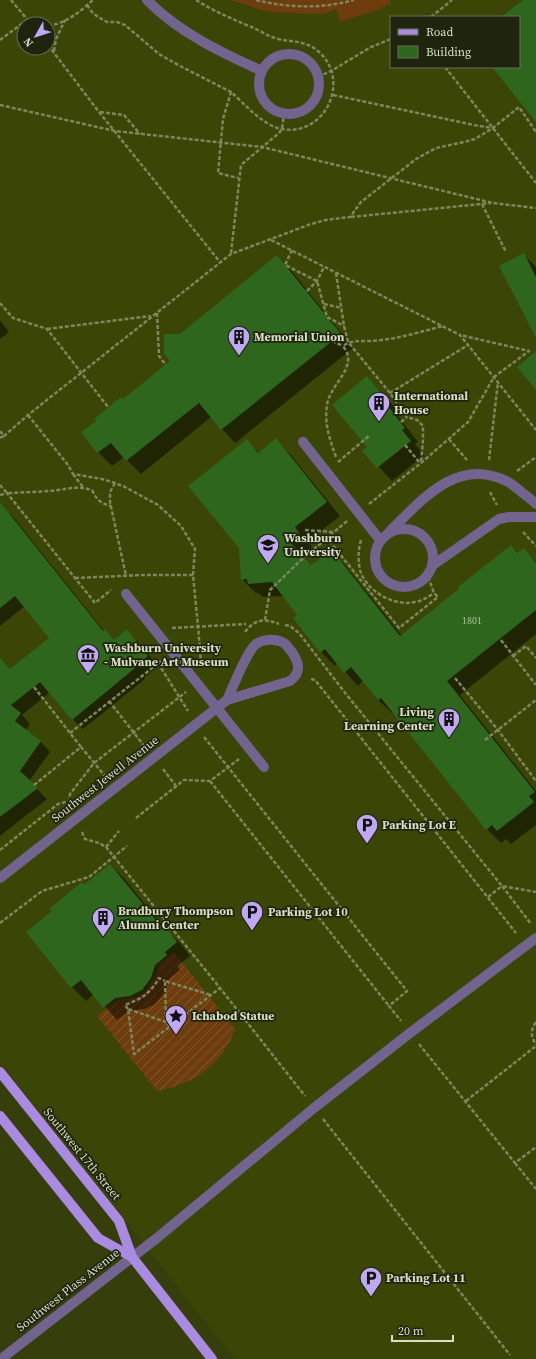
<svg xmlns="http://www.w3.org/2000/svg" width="536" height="1359" viewBox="0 0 536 1359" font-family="'Source Serif 4',serif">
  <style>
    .built { fill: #3b4506; fill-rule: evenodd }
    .garden { fill: url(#garden-furrows) }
    .pitch { fill: #6d3d0e }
    .shadow { fill: #0007 }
    .building { fill: #2f661e }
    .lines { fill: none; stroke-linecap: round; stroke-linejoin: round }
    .path { stroke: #7e865d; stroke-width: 2.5; stroke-dasharray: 4 2; stroke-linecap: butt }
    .minor { stroke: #72648e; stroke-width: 10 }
    .major { stroke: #a98be1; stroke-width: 10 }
    .labels { text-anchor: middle; stroke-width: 3.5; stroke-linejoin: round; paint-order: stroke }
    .number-label { font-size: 10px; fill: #aec19a }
    .poi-label { font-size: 12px; font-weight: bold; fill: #d8dfc4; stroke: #1f240f; text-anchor: start }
    .street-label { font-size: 12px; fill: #d8dfc4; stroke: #1f240f }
  </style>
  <defs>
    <pattern id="garden-furrows" width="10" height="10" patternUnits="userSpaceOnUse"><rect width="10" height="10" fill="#6d3d0e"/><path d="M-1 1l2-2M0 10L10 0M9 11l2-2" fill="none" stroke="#81592f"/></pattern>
  </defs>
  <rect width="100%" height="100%" fill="#363f0c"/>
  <path class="built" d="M0,0H536V1359H235L0,1062ZM391,17H519V67H391ZM24,24H48V48H24Z"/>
  <path class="garden" d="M174,952L235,1029C233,1036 230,1042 226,1048C209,1074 187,1085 157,1091L97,1016L116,1001L135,997L145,991L157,974L159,965Z"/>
  <polygon class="pitch" points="231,0 389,0 391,3 380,9 340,22 336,9 324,14 284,13 265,11"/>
  <g class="shadow">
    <polygon points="523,254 536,267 536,327"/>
    <polygon points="277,256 291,270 353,348 235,443 211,417 141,474 124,457 112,466 98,452 123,401 172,361 181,335"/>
    <polygon points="0,320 9,332 0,339"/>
    <polygon points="367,377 396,409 394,411 418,442 415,444 424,455 392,481 364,451 368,447"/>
    <polygon points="275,440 289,453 340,516 308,541 312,547 302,555 312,566 331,551 345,565 402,636 461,589 511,546 518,553 523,549 536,562 536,634 460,695 536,791 536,825 511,844 506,839 501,843 487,829 394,712 392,713 378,700 363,681 358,686 337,663 335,666 321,652 299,615 284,596 263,597 258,593 256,593 242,579 247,441 259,453"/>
    <polygon points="3,508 14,518 104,631 115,641 127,631 137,641 158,666 144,678 145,679 83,729 72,719 50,692 22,715 30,724 26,730 40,741 50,752 29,781 47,799 0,836 0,657 11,670 50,638 25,606 0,626 0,511"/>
    <polygon points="110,865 124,878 167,932 168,931 181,944 190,956 177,966 180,970 169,979 165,992 155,1004 144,1009 129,1011 117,1020 94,994 86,1001 72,987 53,912 82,883 85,886"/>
  </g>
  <g class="building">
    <polygon points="523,0 536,0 536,122 492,67 519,67 519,17 501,17"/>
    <polygon points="524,253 536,277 536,338 499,266"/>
    <polygon points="277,255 341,334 221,430 199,403 126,461 111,443 97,453 81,432 96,421 94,419 121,397 123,399 170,361 164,353 164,334 180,334"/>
    <polygon points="536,351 536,390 517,367"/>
    <polygon points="367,376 383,395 381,397 405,428 402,430 411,441 377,468 362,451 367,447 332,405"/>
    <polygon points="276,438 327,502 295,527 299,533 289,541 311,565 332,550 400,636 460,588 458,587 511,545 517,553 524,548 536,563 536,610 447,681 535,792 529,796 534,802 497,831 492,825 486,830 381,698 378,700 351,667 344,673 325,649 320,653 293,618 297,615 272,582 248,584 247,579 241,580 239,548 188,486 247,439 258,453"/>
    <polygon points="0,502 103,631 105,629 114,640 127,629 148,656 134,667 135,668 72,720 40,682 11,705 21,713 15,721 41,741 20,771 38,788 0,817 0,657 10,669 49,638 15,596 0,608"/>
    <polygon points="110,864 165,931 168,930 177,942 165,952 167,955 155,965 151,978 142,990 130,996 115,998 103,1008 81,980 71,988 26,932 52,911 49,909 82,882 84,885"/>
  </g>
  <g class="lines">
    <g class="path">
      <polyline points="11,0 31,24"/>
      <path d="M196,0C215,12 235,20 256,29C262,32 268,36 275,38C290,43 303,39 318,51C352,80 325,137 282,129C263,126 245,104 231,92L223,119L218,173L238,178"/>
      <path d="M256,0C288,8 321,9 354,0"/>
      <polyline points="87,5 92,12 98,17 107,22 117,22 125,25 159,54 180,66 231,92"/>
      <polyline points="431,17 452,0"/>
      <path d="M48,25C63,26 82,10 93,0"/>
      <polyline points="0,40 27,20 39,24"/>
      <polyline points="48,45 99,112 220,262"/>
      <polyline points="54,51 56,39 65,20"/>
      <polyline points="445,67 536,183"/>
      <polyline points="318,77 331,71 371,47 391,39"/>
      <polyline points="333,95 474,125 492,128"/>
      <polyline points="0,105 115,131 262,147 493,203 536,208"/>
      <polyline points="100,112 124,115 140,134"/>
      <polyline points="482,204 506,252"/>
      <polyline points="351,217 491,203"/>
      <polyline points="271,240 460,335 536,430"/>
      <polyline points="292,250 285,265 317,281 327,317 344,326"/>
      <polyline points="231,253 241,165 279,133 282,129 284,114"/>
      <polyline points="336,273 344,326 348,342 390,393 407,417 417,420 423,426 423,441 421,462"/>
      <polyline points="307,291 317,281 324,267"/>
      <polyline points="0,303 13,318 47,329 108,407"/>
      <polyline points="324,304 342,308"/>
      <polyline points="157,313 159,356 166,365"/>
      <polyline points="47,329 151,316"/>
      <polyline points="332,341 343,346"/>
      <polyline points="390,393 468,345"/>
      <polyline points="28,415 68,465 73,474 102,479 115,483 125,487 158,505 181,526 195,549 193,575"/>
      <polyline points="401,422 407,417"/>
      <polyline points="0,431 4,436 28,415 231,254 311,224 326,220 350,217 361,202 416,159 436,148 464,142 475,139 493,128 519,107 536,132"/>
      <polyline points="0,438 4,436"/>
      <polyline points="449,439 467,460"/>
      <polyline points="405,445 420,463"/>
      <path d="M336,457C330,440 324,424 327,405C329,388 350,373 348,357C348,353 345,349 343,346C351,340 360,341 370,341C394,340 420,332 443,326"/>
      <polyline points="489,460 498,382"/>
      <polyline points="338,462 370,435"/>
      <polyline points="517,471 536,457"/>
      <polyline points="73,474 83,487"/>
      <polyline points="115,483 110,492 110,502 126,576"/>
      <path d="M0,485L7,493H12C27,492 43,492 58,490C72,488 78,486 92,490C97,500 100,503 111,506"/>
      <polyline points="490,492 497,505"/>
      <polyline points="0,495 7,493 95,603 111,590"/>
      <polyline points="369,504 421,463 468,422 494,377 529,351 460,335"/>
      <polyline points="347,521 327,538 399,628 438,597 434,593 429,579"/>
      <polyline points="305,530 334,532"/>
      <polyline points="523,532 536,546"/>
      <path d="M361,540C358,550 358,560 360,570C366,591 394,607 415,602C422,601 428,597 434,593"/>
      <polyline points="75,578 142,575 193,575 198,626 201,663"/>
      <polyline points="265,620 270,590 300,561 327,538"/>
      <polyline points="285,625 290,626 299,633 346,694 502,886 536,892"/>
      <polyline points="172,628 246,624"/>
      <path d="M245,632C255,619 264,618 279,624"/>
      <polyline points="501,640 536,685"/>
      <polyline points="513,656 526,646 536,658"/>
      <polyline points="158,663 188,711"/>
      <polyline points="455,678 498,730 536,781"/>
      <polyline points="311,679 315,680 516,933"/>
      <polyline points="34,687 81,747"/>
      <polyline points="109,701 145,747"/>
      <polyline points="70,733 161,661"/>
      <polyline points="204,737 407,991 389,1006 401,1021"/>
      <polyline points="485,740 536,700"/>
      <polyline points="163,769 176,786"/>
      <polyline points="210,781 389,1006"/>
      <polyline points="34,785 81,747 105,776"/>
      <polyline points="136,818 184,780 210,781 239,759"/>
      <polyline points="82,832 85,839 99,843 106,847 220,988 305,1096"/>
      <polyline points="106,847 119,831"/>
      <polyline points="0,850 58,804 69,801 70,794 94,763 186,692"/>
      <polyline points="488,897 502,886 531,924"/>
      <polyline points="0,923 42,891 89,877 127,846"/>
      <path d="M128,1009L125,1005C142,998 149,995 159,978L165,981"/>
      <polyline points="166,1022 165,981 211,995"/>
      <path d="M536,1022C530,1031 531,1036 536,1045"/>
      <polyline points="170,1027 166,1022 128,1009 134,1054 211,995 220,988"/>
      <polyline points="419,1044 515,1163 536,1147"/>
      <polyline points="466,1101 536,1046"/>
      <polyline points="323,1119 510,1355"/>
      <polyline points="515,1163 536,1189"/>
    </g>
    <g class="minor">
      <path d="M147,0C178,32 222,53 262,71"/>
      <circle cx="289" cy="84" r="30"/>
      <polyline points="303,442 380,540"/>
      <circle cx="404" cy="558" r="29"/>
      <path d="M390,531C422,500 456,458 504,480C510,482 515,487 519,490C525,495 531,499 536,504"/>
      <polyline points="433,565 499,519 509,517 536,517"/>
      <polyline points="126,594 264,767"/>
      <path d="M0,878L227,700L290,681C302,672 299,663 292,652C289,649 287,645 284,643C275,638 262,639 255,645C246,653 233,687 227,700"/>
      <polyline points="1,1359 157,1238 314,1108 410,1033 536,938"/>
    </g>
    <g class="major">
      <polyline points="0,1072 119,1221 132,1257 212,1359"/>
      <polyline points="0,1116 98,1238 132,1257"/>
    </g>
  </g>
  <defs>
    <g id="building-pin" transform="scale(1.15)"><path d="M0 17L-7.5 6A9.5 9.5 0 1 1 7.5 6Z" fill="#c1a8f3" stroke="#1f240f"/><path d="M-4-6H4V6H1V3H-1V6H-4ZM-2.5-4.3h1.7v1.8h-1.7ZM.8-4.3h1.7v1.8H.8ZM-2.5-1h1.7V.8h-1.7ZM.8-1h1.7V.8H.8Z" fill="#111"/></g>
    <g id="university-pin" transform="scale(1.15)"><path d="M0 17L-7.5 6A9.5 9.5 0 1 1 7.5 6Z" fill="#c1a8f3" stroke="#1f240f"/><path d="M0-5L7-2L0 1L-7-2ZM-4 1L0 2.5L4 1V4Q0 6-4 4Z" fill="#111"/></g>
    <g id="museum-pin" transform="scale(1.15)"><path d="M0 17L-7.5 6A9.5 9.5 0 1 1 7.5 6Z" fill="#c1a8f3" stroke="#1f240f"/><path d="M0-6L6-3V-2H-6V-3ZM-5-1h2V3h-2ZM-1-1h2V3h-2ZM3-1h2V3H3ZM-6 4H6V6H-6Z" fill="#111"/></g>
    <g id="parking-pin" transform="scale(1.15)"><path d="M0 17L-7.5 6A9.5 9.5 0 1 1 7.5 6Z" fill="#c1a8f3" stroke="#1f240f"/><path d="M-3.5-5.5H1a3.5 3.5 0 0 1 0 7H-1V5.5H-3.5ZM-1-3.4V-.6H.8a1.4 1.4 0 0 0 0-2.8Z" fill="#111"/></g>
    <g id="sight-pin" transform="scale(1.15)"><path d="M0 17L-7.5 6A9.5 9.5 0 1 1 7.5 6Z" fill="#c1a8f3" stroke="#1f240f"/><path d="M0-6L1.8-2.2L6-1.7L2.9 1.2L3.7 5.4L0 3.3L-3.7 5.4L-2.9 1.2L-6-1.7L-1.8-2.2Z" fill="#111"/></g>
  </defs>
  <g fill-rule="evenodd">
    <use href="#building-pin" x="239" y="337"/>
    <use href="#building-pin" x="379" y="403"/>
    <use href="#university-pin" x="268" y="545"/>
    <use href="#museum-pin" x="88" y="655"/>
    <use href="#building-pin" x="449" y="719"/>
    <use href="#parking-pin" x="367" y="825"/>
    <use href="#parking-pin" x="252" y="912"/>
    <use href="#building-pin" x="103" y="918"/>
    <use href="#sight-pin" x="176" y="1016"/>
    <use href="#parking-pin" x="371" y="1278"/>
  </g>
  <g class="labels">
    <g class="number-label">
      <text x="472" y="624">1801</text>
    </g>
    <g class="poi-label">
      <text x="254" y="341">Memorial Union</text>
      <text x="394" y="400">International<tspan x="394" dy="14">House</tspan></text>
      <text x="284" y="542">Washburn<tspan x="284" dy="14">University</tspan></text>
      <text x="104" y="652">Washburn University<tspan x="104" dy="14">- Mulvane Art Museum</tspan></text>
      <text x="434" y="716" text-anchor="end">Living<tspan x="434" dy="14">Learning Center</tspan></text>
      <text x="382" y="829">Parking Lot E</text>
      <text x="118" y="915">Bradbury Thompson<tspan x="118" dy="14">Alumni Center</tspan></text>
      <text x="268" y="916">Parking Lot 10</text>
      <text x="192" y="1020">Ichabod Statue</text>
      <text x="386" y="1282">Parking Lot 11</text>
    </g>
    <g class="street-label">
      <text transform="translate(105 779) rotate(-38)" y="4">Southwest Jewell Avenue</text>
      <text transform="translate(82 1154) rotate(51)" y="4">Southwest 17th Street</text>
      <text transform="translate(68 1290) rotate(-38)" y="4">Southwest Plass Avenue</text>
    </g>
  </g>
  <rect x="390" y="16" width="130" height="52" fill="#1f240f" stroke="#696f57"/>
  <rect x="398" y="29" width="20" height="6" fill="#a98be1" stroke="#696f57"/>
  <text x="426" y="36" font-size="12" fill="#d8dfc4">Road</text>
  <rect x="398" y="46" width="20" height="12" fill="#2f661e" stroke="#696f57"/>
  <text x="426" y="56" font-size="12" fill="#d8dfc4">Building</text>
  <g transform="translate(36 36) rotate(231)"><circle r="19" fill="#1f240f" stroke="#696f57"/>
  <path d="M0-3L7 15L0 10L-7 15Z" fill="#c1a8f3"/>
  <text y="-6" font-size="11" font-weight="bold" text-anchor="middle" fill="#d8dfc4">N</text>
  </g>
  <path d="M392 1335v6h61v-6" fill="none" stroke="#d8dfc4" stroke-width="2"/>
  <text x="398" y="1335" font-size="12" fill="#d8dfc4" stroke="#1f240f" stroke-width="3" paint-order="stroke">20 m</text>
</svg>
